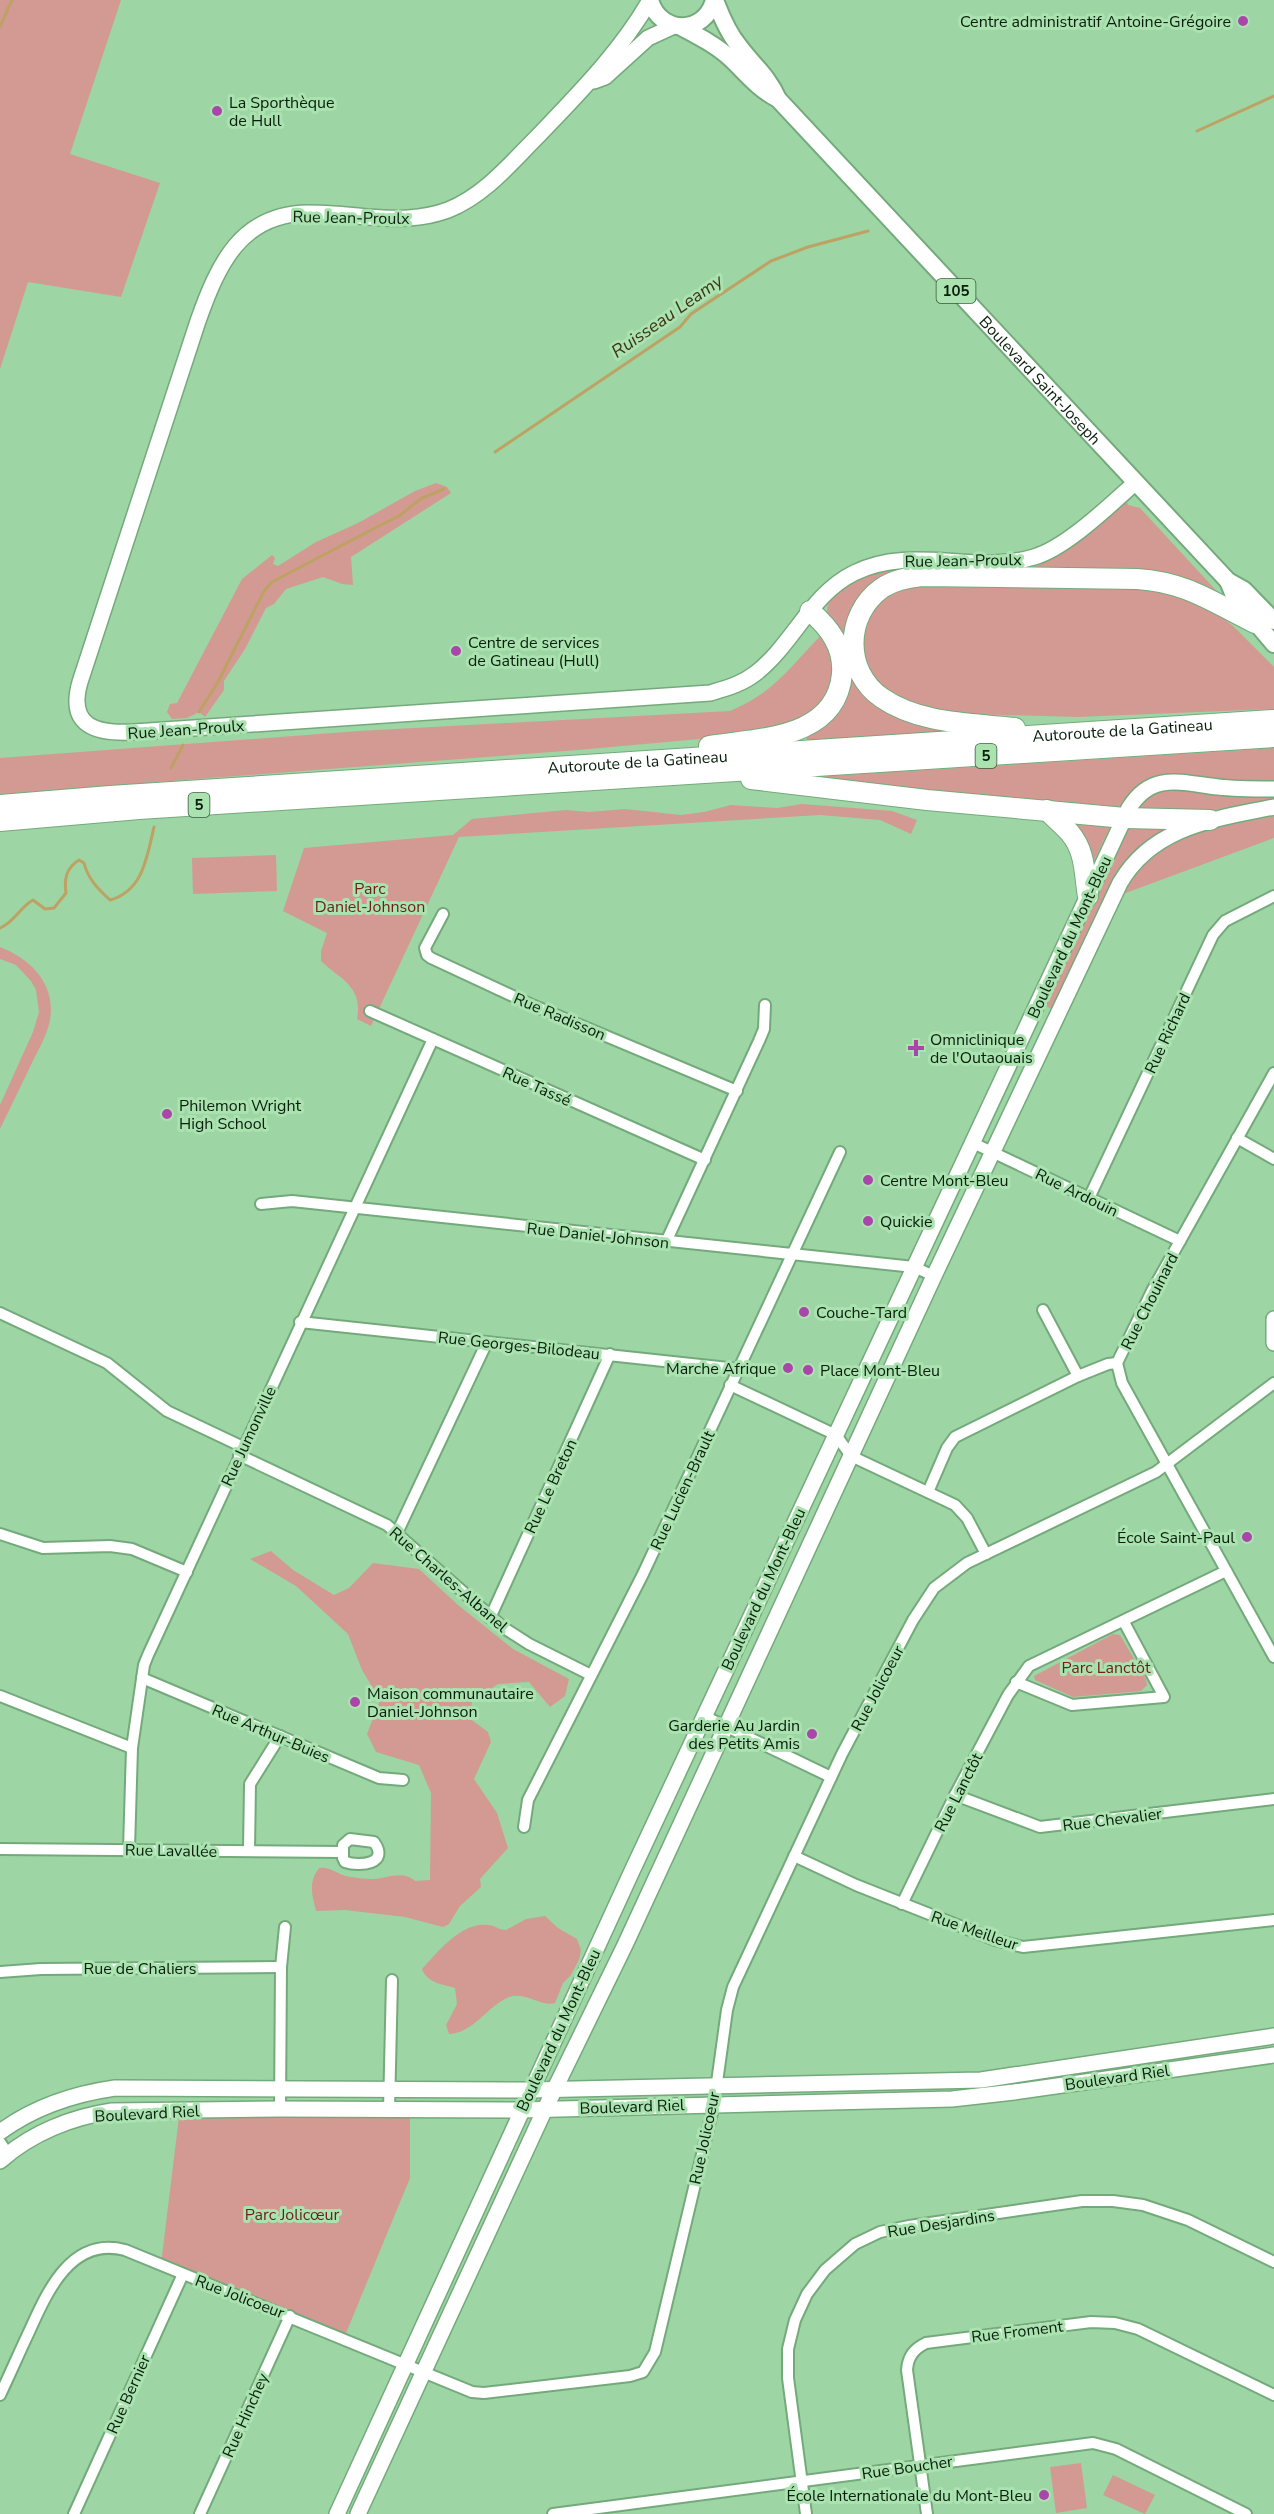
<svg xmlns="http://www.w3.org/2000/svg" width="1274" height="2514" viewBox="0 0 1274 2514" font-family="'Nunito Sans',sans-serif">
  <style>
    .green { fill: #d39a93 }
    .lines { fill: none; stroke-linecap: round; stroke-linejoin: round }
    .stream { stroke: #bda263; stroke-width: 3 }
    .street-casing { stroke: #74aa7b; stroke-width: 14 }
    .secondary-casing { stroke: #74aa7b; stroke-width: 18 }
    .primary-casing { stroke: #74aa7b; stroke-width: 20 }
    .highway-casing { stroke: #74aa7b; stroke-width: 22 }
    .street { stroke: #fff; stroke-width: 10 }
    .secondary { stroke: #fff; stroke-width: 15 }
    .primary { stroke: #fff; stroke-width: 16 }
    .highway { stroke: #fff; stroke-width: 20 }
    .poi-dot { fill: #aa45aa; stroke: #aae2b0; stroke-width: 2 }
    .labels { text-anchor: middle; stroke-width: 6; stroke-linejoin: round; paint-order: stroke }
    .shield { fill: #aae2b0; stroke: #39593d; stroke-width: 1.5 }
    .shield-label { font-size: 15px; font-weight: bold; fill: #091e0c }
    .poi-label { font-size: 16px; fill: #091e0c; stroke: #aae2b0; text-anchor: start }
    .street-label { font-size: 16px; fill: #091e0c; stroke: #aae2b0 }
    .park-label { font-size: 16px; fill: #711d18; stroke: #aae2b0 }
    .water-label { font-size: 18px; font-style: italic; fill: #3f3316; stroke: #aae2b0 }
  </style>
  <rect width="100%" height="100%" fill="#9dd5a4"/>
  <g class="green">
    <polygon points="0,0 121,0 70,154 160,183 121,297 28,282 0,369"/>
    <polygon points="436,483 447,487 451,493 351,557 353,585 342,584 323,577 286,589 274,604 266,608 245,649 224,681 224,690 205,717 199,712 187,718 172,719 167,712 170,704 177,703 242,579 272,555 275,558 273,564 278,566 316,542 358,523 415,491"/>
    <polygon points="1127,502 1128,505 1140,508 1223,598 1032,568 1060,555 1117,507"/>
    <path d="M908,568L907,573L876,585L852,672L939,725V732L807,741L806,733L838,705L830,620C813,584 885,570 908,568Z"/>
    <polygon points="943,585 1125,586 1175,593 1213,611 1233,626 1274,667 1274,709 1078,717 966,714 914,706 879,687 861,655 866,619 876,604 891,592 908,586"/>
    <path d="M823,633L832,653L834,674L825,700L796,723L711,738L578,750L0,794V758L359,731L730,711C775,692 790,667 823,633Z"/>
    <path d="M1274,748V780C1255,782 1236,782 1217,780C1176,776 1142,764 1120,811L1023,803L815,777Z"/>
    <polygon points="1160,787 1274,793 1274,800 1208,811 1133,811"/>
    <path d="M802,804L892,811L917,820L911,834L880,820L820,815L459,837L371,1026L357,1019C363,986 341,980 321,961V951L327,933L283,911L304,848L453,835L472,819L566,810L589,812L625,809L681,815L704,812L731,805L777,808Z"/>
    <polygon points="1065,816 1113,821 1091,867"/>
    <path d="M1274,816V838L1123,894C1154,832 1214,828 1274,816Z"/>
    <polygon points="1128,823 1172,829 1157,835 1141,846 1121,868 1054,1010 1043,1005"/>
    <polygon points="276,855 277,891 193,894 192,858"/>
    <path d="M0,947C31,959 56,984 50,1020C47,1036 37,1052 30,1067C20,1088 10,1108 0,1129V1105L33,1032L39,1012L36,990L31,981L16,965L0,959Z"/>
    <path d="M271,1551L293,1570L334,1595L349,1588L373,1563L419,1569L458,1605L513,1649L569,1679L565,1696L550,1707L529,1682L498,1684L472,1702L469,1718L488,1732L491,1742L474,1779L497,1813L508,1848L480,1879L481,1887L460,1906L449,1924L443,1927L405,1917L345,1910L316,1911C312,1894 308,1883 319,1868C329,1866 336,1873 346,1876C354,1878 366,1879 374,1879C387,1878 403,1870 415,1881L430,1880L431,1793L419,1765L376,1752L367,1734L380,1700L362,1670L348,1634L296,1586L250,1559Z"/>
    <polygon points="1113,1634 1120,1635 1146,1679 1147,1685 1141,1691 1073,1697 1035,1680 1034,1676"/>
    <path d="M545,1916L558,1928L577,1939L581,1950L579,1960L571,1975L563,1983L555,2003C541,2007 525,1991 509,1997C487,2006 474,2033 449,2034L446,2025L457,2004L455,1988C442,1984 427,1983 422,1969C439,1951 461,1922 488,1925C494,1925 499,1930 506,1930L526,1919Z"/>
    <polygon points="179,2117 410,2118 410,2178 344,2338 161,2264"/>
    <polygon points="1081,2463 1087,2508 1056,2513 1050,2467"/>
    <polygon points="1113,2475 1155,2495 1145,2514 1103,2495"/>
  </g>
  <g class="lines">
    <g class="stream">
      <polyline points="0,27 12,0"/>
      <polyline points="1197,131 1274,96"/>
      <polyline points="495,452 680,327 691,314 771,261 808,247 868,231"/>
      <polyline points="199,712 218,682 264,591 272,582 371,530 399,516 422,498 444,489"/>
      <polyline points="171,768 183,745"/>
      <path d="M0,928C14,923 20,907 33,900L45,909L54,908L66,893C64,879 66,868 79,860L84,863C88,879 98,889 110,900C143,891 147,857 154,827"/>
    </g>
    <g class="street-casing">
      <g id="street">
        <polyline points="443,914 425,948 427,955 431,958 532,1005 737,1091"/>
        <polyline points="370,1011 705,1160"/>
        <polyline points="1274,1073 1152,1291 1117,1363 1122,1383 1274,1657"/>
        <polyline points="1237,1138 1274,1159"/>
        <polyline points="973,1143 1180,1241"/>
        <polyline points="1089,1198 1213,935 1225,921 1274,896"/>
        <polyline points="261,1204 292,1201 914,1267 934,1276"/>
        <polyline points="666,1242 759,1041 764,1029 765,1005"/>
        <polyline points="1043,1310 1078,1376"/>
        <polyline points="0,1313 107,1363 167,1411 243,1447"/>
        <polyline points="300,1322 738,1369"/>
        <polyline points="730,1385 836,1435 851,1456 955,1505 967,1518 986,1554"/>
        <polyline points="239,1455 387,1525 504,1628 529,1644 591,1675"/>
        <polyline points="928,1492 947,1448 955,1437 1078,1376 1108,1364 1117,1363"/>
        <polyline points="397,1533 487,1342"/>
        <polyline points="0,1534 43,1548 110,1546 132,1549 187,1572"/>
        <polyline points="490,1618 610,1354"/>
        <polyline points="142,1678 379,1778 403,1780"/>
        <polyline points="1016,1682 1072,1705 1164,1697 1124,1622"/>
        <polyline points="0,1696 132,1748"/>
        <polyline points="704,1716 831,1777"/>
        <polyline points="955,1795 1040,1827 1274,1799"/>
        <polyline points="524,1827 528,1800 643,1574 840,1152"/>
        <path d="M350,1839L374,1842C390,1864 360,1867 345,1862L343,1858V1845Z"/>
        <polyline points="0,1849 342,1852"/>
        <polyline points="129,1849 132,1748 144,1665 148,1655 433,1039"/>
        <polyline points="249,1850 250,1784 280,1736"/>
        <polyline points="794,1856 856,1885 995,1940 1023,1947 1274,1920"/>
        <polyline points="902,1904 955,1795 1008,1695 1029,1666 1226,1571"/>
        <polyline points="0,1972 41,1969 281,1967"/>
        <polyline points="280,2109 281,1967 285,1927"/>
        <polyline points="389,2110 392,1980"/>
        <polyline points="0,2142 8,2154"/>
        <path d="M0,2395C10,2374 19,2353 29,2332C47,2292 71,2236 125,2250L472,2392L484,2393L630,2376L643,2372L655,2352L714,2104L727,2010L733,1987L842,1754L913,1620L934,1588L967,1563L1156,1472L1274,1383"/>
        <polyline points="74,2514 183,2274"/>
        <polyline points="200,2514 290,2316"/>
        <polyline points="553,2514 1093,2443 1116,2449 1246,2514"/>
        <polyline points="806,2514 788,2378 788,2349 795,2320 807,2294 825,2270 855,2244 880,2232 909,2226 1082,2201 1113,2201 1143,2205 1188,2220 1274,2262"/>
        <path d="M927,2514L907,2370C908,2356 914,2349 926,2343L1091,2322L1115,2323L1138,2329L1274,2395"/>
      </g>
    </g>
    <g class="secondary-casing">
      <g id="secondary">
        <path d="M650,0C621,51 578,94 538,136C511,163 484,196 448,210C421,220 395,219 367,217C348,215 328,213 308,213C240,214 218,265 198,321L80,682C67,727 97,734 134,732L710,693C727,688 742,684 756,673C793,644 811,594 854,573C911,544 975,575 1034,557C1066,548 1110,505 1136,482"/>
        <polyline points="594,81 605,77 648,38 674,26"/>
        <polyline points="1274,1319 1274,1343"/>
        <path d="M0,2132C34,2107 73,2094 115,2088L530,2090L981,2080L1274,2036"/>
        <path d="M0,2161C31,2133 72,2117 112,2111L280,2109L521,2110L952,2099L1014,2092L1274,2055"/>
        <path d="M337,2514L632,1871L1129,808C1152,771 1182,783 1218,787C1236,789 1255,789 1274,789"/>
        <path d="M358,2514L545,2109L625,1945L934,1276L1120,883C1153,826 1215,819 1274,807"/>
      </g>
    </g>
    <g class="primary-casing">
      <g id="primary">
        <path d="M650,0C660,35 705,35 714,0"/>
        <path d="M715,0C721,16 728,33 739,46C753,65 768,76 778,99"/>
        <path id="s1" d="M681,27C698,36 716,45 730,58C746,73 758,89 778,99L1228,581L1244,590L1274,621"/>
        <polyline points="1228,581 1235,598 1274,644"/>
      </g>
    </g>
    <g class="highway-casing">
      <g id="highway">
        <path d="M1015,728C970,723 920,724 882,698C844,672 844,615 882,588C894,580 907,578 921,576L1137,579C1186,582 1212,602 1255,623"/>
        <path d="M709,746C758,738 836,740 842,674C844,647 830,628 810,611"/>
        <polyline points="751,779 927,800 1125,818 1210,820"/>
        <path id="s2" d="M0,805L110,796L1274,720"/>
        <path d="M1047,810C1054,818 1063,825 1070,833C1086,852 1084,874 1088,896"/>
        <polyline points="0,821 139,809 1274,737"/>
      </g>
    </g>
    <use href="#street" class="street"/>
    <use href="#secondary" class="secondary"/>
    <use href="#primary" class="primary"/>
    <use href="#highway" class="highway"/>
  </g>
  <g class="poi-dot">
    <circle cx="1243" cy="21" r="6"/>
    <circle cx="217" cy="111" r="6"/>
    <circle cx="456" cy="651" r="6"/>
    <path d="M913 1039h6v6h6v6h-6v6h-6v-6h-6v-6h6z"/>
    <circle cx="167" cy="1114" r="6"/>
    <circle cx="868" cy="1180" r="6"/>
    <circle cx="868" cy="1221" r="6"/>
    <circle cx="804" cy="1312" r="6"/>
    <circle cx="788" cy="1368" r="6"/>
    <circle cx="808" cy="1370" r="6"/>
    <circle cx="1247" cy="1537" r="6"/>
    <circle cx="355" cy="1702" r="6"/>
    <circle cx="812" cy="1734" r="6"/>
    <circle cx="1044" cy="2495" r="6"/>
  </g>
  <g class="labels">
    <g class="shield">
      <rect x="936.5" y="279" width="39" height="24" rx="4.5"/>
      <rect x="975.5" y="744" width="21" height="24" rx="4.5"/>
      <rect x="188.5" y="793" width="21" height="24" rx="4.5"/>
    </g>
    <g class="shield-label">
      <text x="956" y="296">105</text>
      <text x="986" y="761">5</text>
      <text x="199" y="810">5</text>
    </g>
    <g class="poi-label">
      <text x="1231" y="27" text-anchor="end">Centre administratif Antoine-Grégoire</text>
      <text x="229" y="108">La Sporthèque<tspan x="229" dy="18">de Hull</tspan></text>
      <text x="468" y="648">Centre de services<tspan x="468" dy="18">de Gatineau (Hull)</tspan></text>
      <text x="930" y="1045">Omniclinique<tspan x="930" dy="18">de l'Outaouais</tspan></text>
      <text x="179" y="1111">Philemon Wright<tspan x="179" dy="18">High School</tspan></text>
      <text x="880" y="1186">Centre Mont-Bleu</text>
      <text x="880" y="1227">Quickie</text>
      <text x="816" y="1318">Couche-Tard</text>
      <text x="776" y="1374" text-anchor="end">Marche Afrique</text>
      <text x="820" y="1376">Place Mont-Bleu</text>
      <text x="1235" y="1543" text-anchor="end">École Saint-Paul</text>
      <text x="367" y="1699">Maison communautaire<tspan x="367" dy="18">Daniel-Johnson</tspan></text>
      <text x="800" y="1731" text-anchor="end">Garderie Au Jardin<tspan x="800" dy="18">des Petits Amis</tspan></text>
      <text x="1032" y="2501" text-anchor="end">École Internationale du Mont-Bleu</text>
    </g>
    <g class="street-label">
      <text transform="translate(351 217) rotate(1)" y="6">Rue Jean-Proulx</text>
      <text dy="6" stroke="none"><textPath href="#s1" startOffset="506">Boulevard Saint-Joseph</textPath></text>
      <text transform="translate(963 560) rotate(-1)" y="6">Rue Jean-Proulx</text>
      <text transform="translate(186 729) rotate(-4)" y="6">Rue Jean-Proulx</text>
      <text dy="6" stroke="none"><textPath href="#s2" startOffset="1125">Autoroute de la Gatineau</textPath></text>
      <text dy="6" stroke="none"><textPath href="#s2" startOffset="639">Autoroute de la Gatineau</textPath></text>
      <text transform="translate(1069 937) rotate(-65)" y="6">Boulevard du Mont-Bleu</text>
      <text transform="translate(560 1016) rotate(23)" y="6">Rue Radisson</text>
      <text transform="translate(1167 1033) rotate(-65)" y="6">Rue Richard</text>
      <text transform="translate(537 1086) rotate(24)" y="6">Rue Tassé</text>
      <text transform="translate(1077 1192) rotate(26)" y="6">Rue Ardouin</text>
      <text transform="translate(598 1235) rotate(6)" y="6">Rue Daniel-Johnson</text>
      <text transform="translate(1149 1301) rotate(-63)" y="6">Rue Chouinard</text>
      <text transform="translate(519 1345) rotate(6)" y="6">Rue Georges-Bilodeau</text>
      <text transform="translate(248 1436) rotate(-65)" y="6">Rue Jumonville</text>
      <text transform="translate(550 1486) rotate(-65)" y="6">Rue Le Breton</text>
      <text transform="translate(682 1490) rotate(-65)" y="6">Rue Lucien-Brault</text>
      <text transform="translate(449 1579) rotate(41)" y="6">Rue Charles-Albanel</text>
      <text transform="translate(763 1589) rotate(-65)" y="6">Boulevard du Mont-Bleu</text>
      <text transform="translate(877 1688) rotate(-62)" y="6">Rue Jolicoeur</text>
      <text transform="translate(271 1733) rotate(23)" y="6">Rue Arthur-Buies</text>
      <text transform="translate(958 1792) rotate(-63)" y="6">Rue Lanctôt</text>
      <text transform="translate(1112 1819) rotate(-7)" y="6">Rue Chevalier</text>
      <text transform="translate(171 1850) rotate(1)" y="6">Rue Lavallée</text>
      <text transform="translate(975 1930) rotate(19)" y="6">Rue Meilleur</text>
      <text x="140" y="1974">Rue de Chaliers</text>
      <text transform="translate(558 2030) rotate(-65)" y="6">Boulevard du Mont-Bleu</text>
      <text transform="translate(1117 2077) rotate(-8)" y="6">Boulevard Riel</text>
      <text transform="translate(632 2106) rotate(-2)" y="6">Boulevard Riel</text>
      <text transform="translate(147 2113) rotate(-3)" y="6">Boulevard Riel</text>
      <text transform="translate(704 2138) rotate(-78)" y="6">Rue Jolicoeur</text>
      <text transform="translate(941 2223) rotate(-9)" y="6">Rue Desjardins</text>
      <text transform="translate(240 2296) rotate(21)" y="6">Rue Jolicoeur</text>
      <text transform="translate(1017 2331) rotate(-7)" y="6">Rue Froment</text>
      <text transform="translate(128 2394) rotate(-66)" y="6">Rue Bernier</text>
      <text transform="translate(245 2415) rotate(-66)" y="6">Rue Hinchey</text>
      <text transform="translate(907 2467) rotate(-8)" y="6">Rue Boucher</text>
    </g>
    <g class="park-label">
      <text x="370" y="894">Parc<tspan x="370" dy="18">Daniel-Johnson</tspan></text>
      <text x="1106" y="1673">Parc Lanctôt</text>
      <text x="292" y="2220">Parc Jolicœur</text>
    </g>
    <g class="water-label">
      <text transform="translate(667 316) rotate(-35)" y="6">Ruisseau Leamy</text>
    </g>
  </g>
</svg>
